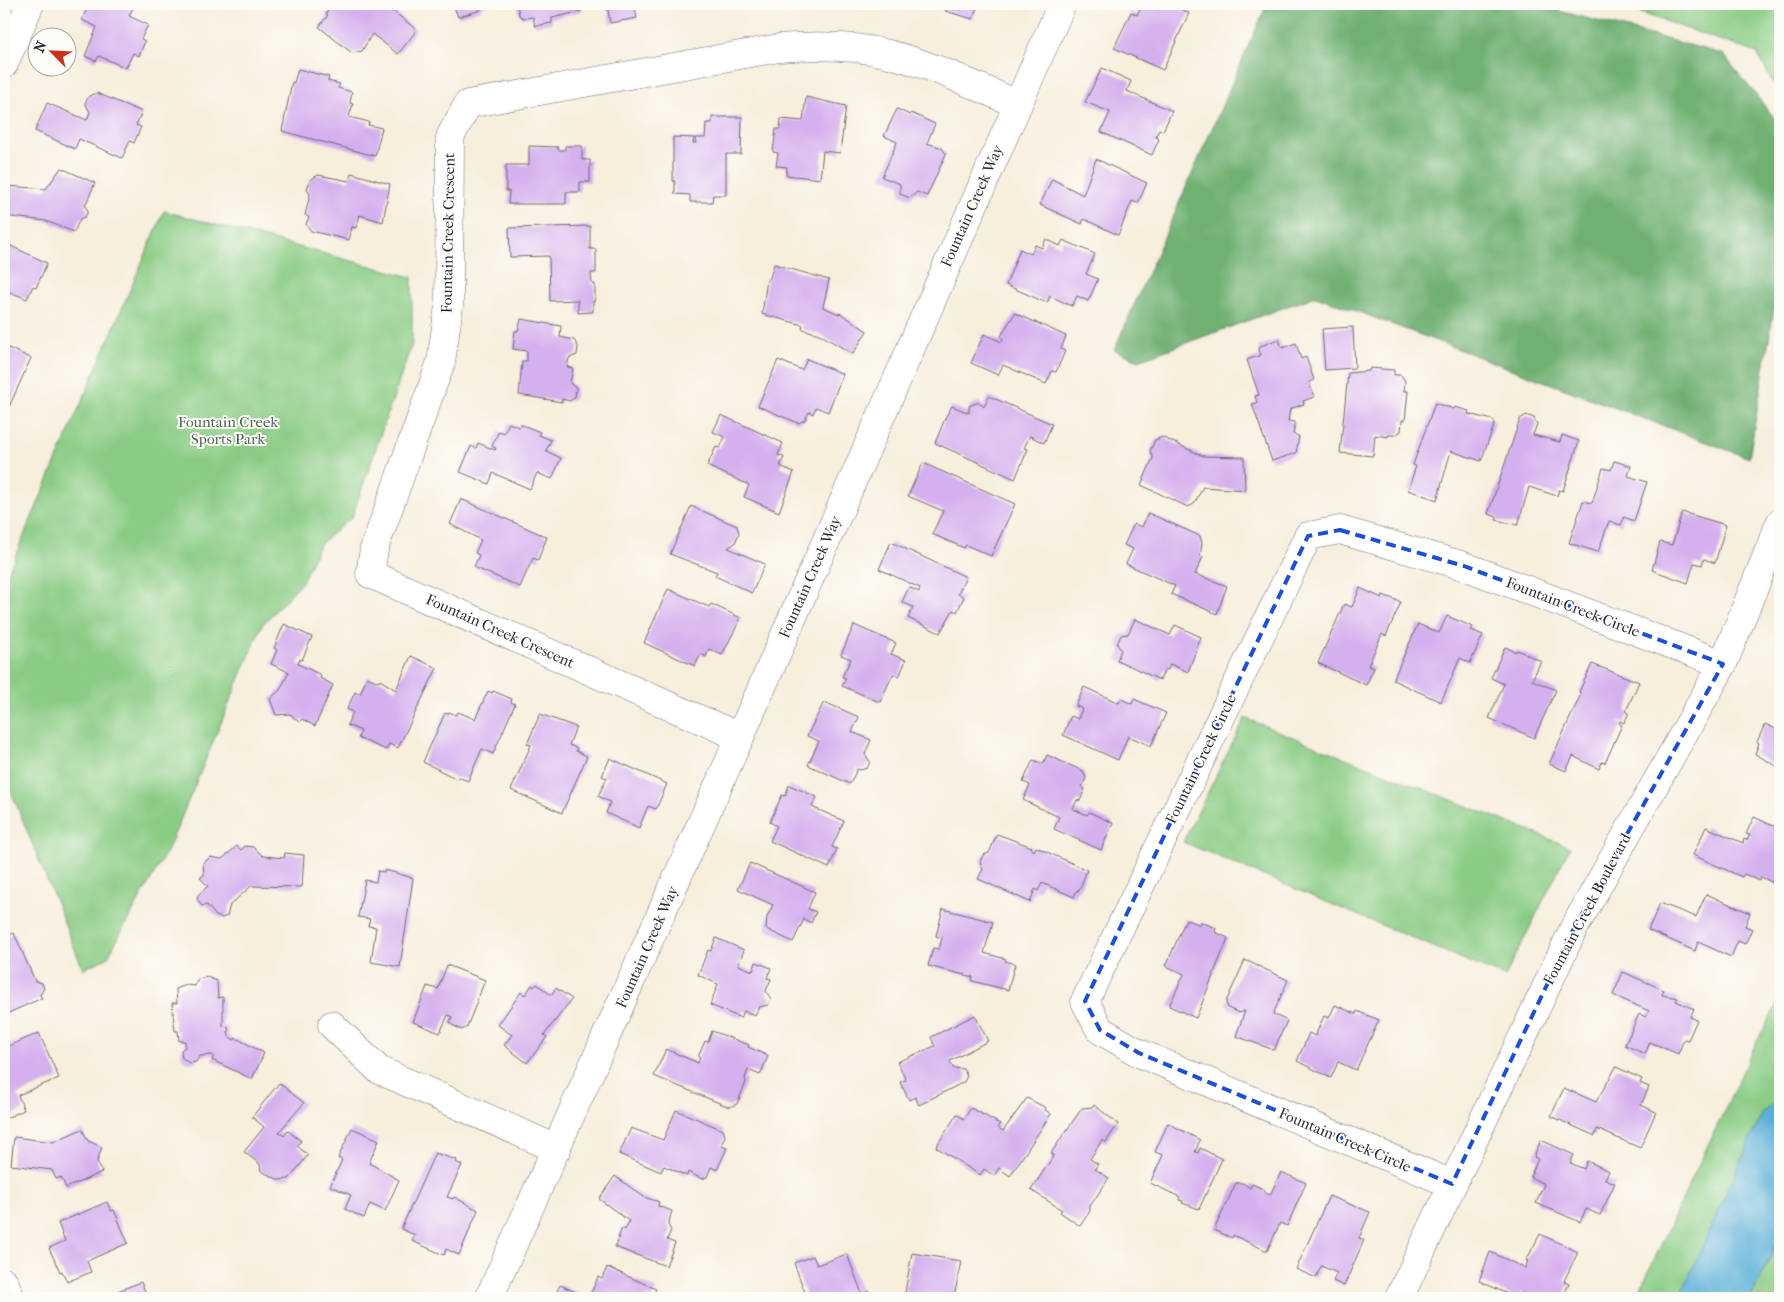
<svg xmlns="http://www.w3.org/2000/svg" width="1784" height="1302" viewBox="0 0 1784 1302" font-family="'IM FELL French Canon',serif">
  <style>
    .green { fill: #8acc84; stroke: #567760 }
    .forest { fill: #6fb072; stroke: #486956 }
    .water { fill: #5cb0d8; stroke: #3f698a }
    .building { fill: #d5b0ee }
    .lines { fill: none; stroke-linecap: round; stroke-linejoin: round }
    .minor-casing { stroke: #6d6973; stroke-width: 29 }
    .minor { stroke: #fff; stroke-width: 28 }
    .marked { fill: none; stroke: #1d4ed8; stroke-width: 4; stroke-dasharray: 10 6; stroke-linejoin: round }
    .labels { text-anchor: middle; stroke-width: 4; stroke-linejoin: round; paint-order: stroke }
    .street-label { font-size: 15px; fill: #22223b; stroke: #fdfcf7 }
    .park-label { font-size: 15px; fill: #465e55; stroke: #fdfcf7 }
  </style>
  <rect width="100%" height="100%" fill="#fdfcf7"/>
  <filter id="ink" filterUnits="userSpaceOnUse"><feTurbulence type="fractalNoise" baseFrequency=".02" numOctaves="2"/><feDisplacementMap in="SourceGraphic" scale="10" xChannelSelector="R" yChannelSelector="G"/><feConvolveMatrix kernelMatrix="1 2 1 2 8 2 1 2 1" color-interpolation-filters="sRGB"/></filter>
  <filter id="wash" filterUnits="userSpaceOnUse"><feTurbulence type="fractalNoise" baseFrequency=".0096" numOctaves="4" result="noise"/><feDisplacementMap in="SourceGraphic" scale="20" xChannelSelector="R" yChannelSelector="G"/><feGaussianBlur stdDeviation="1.12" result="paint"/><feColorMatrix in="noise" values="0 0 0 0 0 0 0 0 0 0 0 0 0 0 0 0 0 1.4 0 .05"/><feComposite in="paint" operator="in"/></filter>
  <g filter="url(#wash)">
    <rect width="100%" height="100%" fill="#f7eedc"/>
    <g class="green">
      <polygon points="1615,4 1780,4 1780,90 1775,87 1757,53"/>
      <polygon points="164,211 412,277 412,344 352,517 319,545 302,582 262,625 169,847 107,958 83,969 4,774 4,582"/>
      <polygon points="1245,718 1570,847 1505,977 1183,842"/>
      <polygon points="1780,999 1780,1298 1636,1298 1755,1045"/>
    </g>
    <polygon class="forest" points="1267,4 1533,4 1723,54 1780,125 1780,274 1749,458 1316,296 1139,360 1114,350"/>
    <polygon class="water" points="1780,1098 1780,1236 1751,1298 1679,1298 1763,1112"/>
    <g id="blocks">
      <g class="building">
        <polygon points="89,4 135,4 129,16 148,25 141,39 145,41 139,56 133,53 126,68 99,56 96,61 85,56 97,27 82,20"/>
        <polygon points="332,4 384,4 417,30 398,54 372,34 362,51 352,53 319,27 328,15 326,14"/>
        <polygon points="453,4 491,4 481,7 481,10 458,17"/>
        <polygon points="517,4 581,4 582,11 552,18 552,23 535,26 533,17 523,18 519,15"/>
        <polygon points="607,4 634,4 637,18 610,23"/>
        <polygon points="948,4 978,4 973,19 945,11"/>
        <polygon points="1142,4 1169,4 1189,13 1163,70 1114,48 1131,12 1137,15"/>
        <polygon points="1102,68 1131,81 1127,91 1172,111 1163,131 1159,129 1156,137 1159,139 1152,155 1101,132 1110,112 1085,102"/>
        <polygon points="298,69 329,77 328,81 340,84 338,88 352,92 350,103 353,104 349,117 369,122 368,125 382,128 375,156 282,131 292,82 294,83"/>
        <polygon points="97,93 142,112 136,125 141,127 134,143 130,141 122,158 79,139 75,149 35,131 47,103 87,120 90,112 85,103 89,96"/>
        <polygon points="806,97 846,106 840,153 823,151 820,179 786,175 787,167 776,166 778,153 773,152 776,129 780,129 781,119 803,121"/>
        <polygon points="897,109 910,115 911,113 935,124 927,143 942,148 946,154 927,196 917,192 910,198 900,194 900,184 882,177 897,142 884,136"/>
        <polygon points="712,117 742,117 741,154 726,154 726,195 713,195 712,202 690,202 690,195 675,194 675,181 673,181 673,137 694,138 693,143 696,143 695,138 705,138 706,123 712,123"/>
        <polygon points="529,146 558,147 558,150 565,150 565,146 582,146 582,160 590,160 590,182 580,182 580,192 566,192 566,204 508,204 509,191 506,191 506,165 529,165"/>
        <polygon points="1096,159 1147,183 1138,203 1132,201 1118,235 1084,219 1082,224 1040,205 1052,179 1083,195"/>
        <polygon points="61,168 95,183 85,206 88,211 85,217 80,219 74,232 46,221 4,216 7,186 46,189"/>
        <polygon points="351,173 390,184 383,222 360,215 356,228 352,227 349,240 311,231 306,224 309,217 305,215 310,195 307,189 310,180 318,175 349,181"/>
        <polygon points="590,226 590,249 596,249 596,273 591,273 592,284 595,284 595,301 593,301 593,312 578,313 578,300 550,301 549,256 510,257 509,228"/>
        <polygon points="1046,239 1060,246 1063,240 1095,254 1086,274 1098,279 1088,301 1077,296 1072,306 1050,296 1047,303 1006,285 1020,249 1031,254 1035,245 1042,248"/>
        <polygon points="9,245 47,263 36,288 33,286 27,299 10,292 4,306 4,252"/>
        <polygon points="774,264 829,280 823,307 839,314 840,313 867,331 853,354 819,334 802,329 803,325 762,314 767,280 770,278"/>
        <polygon points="1015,313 1066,336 1061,349 1065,351 1056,372 1052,371 1046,384 1003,365 998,375 971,363 984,334 1002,342 1003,340 1001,336"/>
        <polygon points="521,319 561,326 560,337 574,340 578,346 577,355 569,358 567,367 573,368 570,383 576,388 575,397 570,401 562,399 562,402 519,395 522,361 527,361 527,351 513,349 515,331 518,331"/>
        <polygon points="1353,327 1355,368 1325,370 1322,329"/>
        <polygon points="1279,339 1282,348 1296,343 1301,359 1306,357 1314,380 1309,382 1314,397 1303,401 1304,404 1290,409 1288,421 1295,422 1293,434 1299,436 1296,453 1272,461 1252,404 1257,403 1255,396 1259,395 1247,360 1261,355 1258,347"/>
        <polygon points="4,346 31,358 9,407 4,404"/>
        <polygon points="807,359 843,374 828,412 816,407 813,414 809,412 805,420 798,423 758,406 778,360 802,370"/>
        <polygon points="1370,368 1394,370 1394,375 1401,375 1405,381 1404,391 1408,391 1405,420 1402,420 1401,431 1396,435 1388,435 1388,437 1375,435 1373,456 1340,453 1348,373 1369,371"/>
        <polygon points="989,396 1052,424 1044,443 1030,436 1024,448 1028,449 1015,479 935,443 946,416 952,406 969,413 969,406 979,402 984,407"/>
        <polygon points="1435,403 1454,409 1455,407 1469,411 1468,414 1493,420 1495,423 1481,461 1451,451 1437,500 1408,490 1416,466 1413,465"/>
        <polygon points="721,415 783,443 778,455 784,457 780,466 794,472 779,512 744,497 749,485 707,466 716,447 720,448 725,437 713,432"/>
        <polygon points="1526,415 1534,418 1537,424 1533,435 1560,442 1562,435 1579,441 1563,491 1559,490 1557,496 1529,487 1518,525 1496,520 1497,517 1488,514 1520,419"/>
        <polygon points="509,423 519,427 520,424 540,432 539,435 551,440 546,451 561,458 552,479 537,473 530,489 493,473 489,484 460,472 471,446 476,448 478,443 495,450 496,448 492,446 499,431 504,433"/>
        <polygon points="1162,437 1203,456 1244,457 1245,490 1203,487 1194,504 1188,507 1141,485 1153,458 1150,451 1155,440"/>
        <polygon points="1614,461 1631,466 1628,476 1647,482 1634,521 1624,517 1621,525 1609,521 1598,552 1569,543 1583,501 1592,503 1603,468 1611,470"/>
        <polygon points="923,463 1015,504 991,556 966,545 964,548 932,534 943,511 908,496"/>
        <polygon points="461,499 547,537 538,560 533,558 520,587 474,567 479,555 475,553 481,540 450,524"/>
        <polygon points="691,506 737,526 739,533 735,543 728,548 765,564 752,593 715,576 717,572 670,554"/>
        <polygon points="1682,512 1726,525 1715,563 1704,559 1702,565 1694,563 1688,583 1652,570 1660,542 1672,545"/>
        <polygon points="1148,513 1200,536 1202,543 1200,556 1203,557 1195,574 1227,586 1217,614 1171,594 1175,586 1126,564 1133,549 1124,545 1134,524 1142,527"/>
        <polygon points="891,542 966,577 958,594 964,597 957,612 953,610 940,633 908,618 913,607 902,602 909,587 919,592 920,588 879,569"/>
        <polygon points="1360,588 1382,598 1383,595 1401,602 1386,636 1382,634 1368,666 1374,668 1366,685 1318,663 1344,604 1352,607"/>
        <polygon points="668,589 709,607 711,604 741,618 722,655 709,649 706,657 701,654 695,666 644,643"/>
        <polygon points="1447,616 1473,627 1471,630 1483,635 1470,663 1460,658 1441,702 1393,680 1418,624 1439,633"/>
        <polygon points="1135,619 1170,635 1175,625 1201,637 1188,672 1170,664 1168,670 1165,669 1160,680 1117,660 1121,650 1117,644 1121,635 1128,634"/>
        <polygon points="284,624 312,637 302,660 300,659 298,664 321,675 320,678 333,685 315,726 302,719 299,722 290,714 276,715 270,699 280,690 289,672 271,664 277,650 274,648"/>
        <polygon points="854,625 896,643 891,654 906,660 899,677 893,674 880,702 842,686 846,678 842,677 851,659 841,655"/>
        <polygon points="1505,647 1516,652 1517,650 1541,661 1532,680 1556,690 1534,738 1489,718 1504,684 1491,678"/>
        <polygon points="411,656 437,668 398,748 389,744 386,750 358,738 361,731 347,725 353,712 347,709 355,692 360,694 367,677 379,682 380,680 396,690"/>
        <polygon points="1592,664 1639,682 1626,711 1629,713 1624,723 1620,721 1619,723 1622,725 1605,763 1602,762 1599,769 1573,756 1566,771 1549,764 1581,694 1579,692"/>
        <polygon points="1084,687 1119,703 1121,699 1132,704 1134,699 1166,713 1151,746 1128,736 1118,760 1063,735 1071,716 1078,719 1082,709 1076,706"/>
        <polygon points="488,691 492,693 493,691 512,699 511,702 515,704 493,754 482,749 468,781 458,777 457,779 423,762 445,713 448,714 449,712 456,715 458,712 475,719"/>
        <polygon points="824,702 859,717 852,732 871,740 865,754 870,762 867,768 860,770 857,769 850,784 808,765 819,741 807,736"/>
        <polygon points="540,714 576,727 569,745 577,748 576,751 587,756 562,813 511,790 531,745 527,744"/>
        <polygon points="1765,724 1780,731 1780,768 1755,754 1759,743 1757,742"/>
        <polygon points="1047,755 1083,771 1086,778 1082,787 1085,789 1080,801 1077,800 1073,809 1087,815 1089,812 1113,823 1101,850 1054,829 1059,817 1023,800 1030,785 1023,782 1033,760 1043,764"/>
        <polygon points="610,758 667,784 656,809 648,806 639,828 606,813 610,802 598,796 607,778 602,776"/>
        <polygon points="789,785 817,797 812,807 844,821 832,847 837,849 829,868 770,841 777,826 770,822 782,795 785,796"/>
        <polygon points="1754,817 1780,829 1780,886 1761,877 1760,881 1744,874 1742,877 1693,855 1706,827 1743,843 1744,839 1747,840 1750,835 1746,834"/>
        <polygon points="997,834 1032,847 1031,849 1034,851 1036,847 1087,870 1079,891 1077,890 1074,897 1042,883 1038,891 1035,889 1030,902 978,879 983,869 980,862 983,855 989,853"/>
        <polygon points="237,846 241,850 245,846 253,847 263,856 284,858 285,853 304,855 302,887 251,886 230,905 227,916 222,918 216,916 207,905 202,906 197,899 198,895 208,886 200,878 204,875 203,864 210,857 222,859"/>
        <polygon points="750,863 815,892 808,909 816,912 811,923 804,919 793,942 766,929 767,917 773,905 738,889"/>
        <polygon points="385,870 413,878 400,967 371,962 376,927 368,926 370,919 358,917 365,880 376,882 378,871 385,872"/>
        <polygon points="1706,894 1750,913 1745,926 1752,929 1745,944 1738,941 1731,957 1698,942 1695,951 1648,930 1660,903 1696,917"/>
        <polygon points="943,909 993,922 984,953 1006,959 1005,961 1015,964 1008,990 972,981 973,977 928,966 933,948 939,949 942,938 936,936"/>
        <polygon points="1186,919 1200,925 1201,922 1216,928 1215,932 1228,938 1196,1018 1169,1006 1184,974 1166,966"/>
        <polygon points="14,933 35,981 42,983 44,988 40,995 42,998 4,1015 4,937"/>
        <polygon points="716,938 744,950 738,965 753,971 756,962 771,968 767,978 771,979 766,991 771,999 768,1005 759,1007 755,1015 744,1011 741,1018 710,1005 718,984 698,975 708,950 711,951"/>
        <polygon points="1245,960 1288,980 1273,1014 1287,1021 1274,1050 1236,1036 1245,1011 1239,1013 1228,1008 1226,1002"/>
        <polygon points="447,965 485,980 467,1027 462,1030 452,1025 450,1022 452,1017 448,1015 440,1033 413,1022 427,986 438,989"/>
        <polygon points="1623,972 1664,990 1662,995 1678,998 1676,1001 1694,1009 1690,1017 1697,1020 1688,1040 1684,1039 1678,1054 1650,1042 1645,1054 1625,1045 1639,1014 1646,1017 1649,1011 1613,995"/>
        <polygon points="207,977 217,981 218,998 223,997 223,1026 228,1027 229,1037 235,1040 236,1038 264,1053 252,1079 212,1060 214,1056 212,1055 200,1056 196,1062 189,1063 182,1058 181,1050 185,1047 185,1041 179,1041 178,1031 175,1031 172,1003 177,1003 176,989 186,985 195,986 198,979"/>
        <polygon points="537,984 551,995 556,988 572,999 544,1035 547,1037 527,1063 504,1045 512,1035 498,1025 521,992 525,995 532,985 534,987"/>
        <polygon points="1335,1005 1356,1014 1357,1011 1379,1020 1356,1070 1338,1062 1331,1078 1297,1061 1309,1033 1315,1036 1324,1016 1329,1018"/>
        <polygon points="975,1015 988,1041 950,1061 953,1068 963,1069 967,1076 964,1082 919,1105 915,1097 909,1100 900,1082 906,1080 897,1062 935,1046 931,1037"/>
        <polygon points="712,1031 749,1045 748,1047 768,1056 760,1075 748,1070 745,1078 746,1082 737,1104 729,1107 654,1076 666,1049 698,1063 700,1058 698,1057 705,1041 708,1042"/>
        <polygon points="39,1033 59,1078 18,1095 24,1110 4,1119 4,1048"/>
        <polygon points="1616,1067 1642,1079 1640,1083 1649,1087 1641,1105 1656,1112 1640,1148 1597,1129 1595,1136 1551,1116 1564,1088 1596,1102"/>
        <polygon points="279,1083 304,1103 279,1132 284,1136 288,1131 301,1141 297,1146 308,1155 289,1179 279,1180 261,1171 260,1164 244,1152 264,1127 252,1117"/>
        <polygon points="1027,1098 1046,1108 1045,1110 1051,1114 1010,1176 999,1168 994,1176 984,1169 980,1175 936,1147 957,1114 964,1119 971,1108 1000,1124 997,1127 1003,1131"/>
        <polygon points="1094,1105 1118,1124 1106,1142 1102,1140 1090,1159 1098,1164 1095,1169 1109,1178 1090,1206 1090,1211 1080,1226 1060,1212 1062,1210 1031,1190 1054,1155 1051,1153 1082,1108 1093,1107"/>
        <polygon points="676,1110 723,1130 725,1136 721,1146 727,1148 717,1170 711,1167 707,1177 702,1179 688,1172 687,1176 664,1166 661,1172 619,1154 631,1128 663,1140"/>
        <polygon points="1168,1123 1200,1140 1195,1152 1198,1153 1200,1148 1222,1159 1199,1209 1182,1203 1183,1201 1179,1200 1180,1197 1150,1183 1163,1155 1155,1152"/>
        <polygon points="352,1128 379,1140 369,1163 399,1180 385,1211 370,1204 364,1218 345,1209 351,1195 330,1186 342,1160 338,1158"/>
        <polygon points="82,1129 88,1141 102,1147 97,1161 102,1172 66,1188 61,1177 56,1179 52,1170 11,1165 14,1137 53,1142"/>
        <polygon points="1541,1140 1574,1155 1570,1163 1584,1169 1587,1161 1609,1171 1605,1179 1615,1183 1600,1215 1586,1209 1580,1222 1536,1203 1544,1184 1530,1177 1538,1159 1534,1157"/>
        <polygon points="435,1153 457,1160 456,1162 462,1165 447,1197 453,1199 454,1197 478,1210 459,1255 446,1249 444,1255 412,1241 415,1235 401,1229"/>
        <polygon points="1281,1172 1306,1183 1287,1226 1280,1223 1267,1251 1233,1235 1232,1238 1214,1230 1236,1183 1243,1183 1250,1188 1252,1184 1265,1190 1264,1192 1270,1195"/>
        <polygon points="615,1176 644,1197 659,1202 658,1206 672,1211 668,1225 671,1230 667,1240 675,1243 666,1266 615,1247 622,1228 625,1230 629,1221 599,1199"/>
        <polygon points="1329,1196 1370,1212 1359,1238 1364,1240 1344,1286 1333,1281 1337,1273 1321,1266 1316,1278 1296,1269"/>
        <polygon points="107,1202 111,1211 114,1210 128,1243 87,1261 91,1272 67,1282 62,1271 60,1272 49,1248 65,1241 58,1223"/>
        <polygon points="1540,1234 1578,1252 1564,1281 1569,1283 1563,1298 1547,1298 1539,1295 1538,1298 1533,1298 1521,1293 1517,1298 1479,1281 1490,1252 1525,1268 1528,1261 1526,1261"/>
        <polygon points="912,1253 961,1261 954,1298 904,1298"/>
        <polygon points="847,1254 862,1294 870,1291 872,1298 807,1298 794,1263 813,1256 817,1265"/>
        <polygon points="607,1267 656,1289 652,1298 593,1298 594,1295 591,1293 598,1277 602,1279"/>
        <polygon points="141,1282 147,1296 153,1298 100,1298"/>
        <polygon points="560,1285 589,1298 554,1298"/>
      </g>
    </g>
  </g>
  <g filter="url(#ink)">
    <use href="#blocks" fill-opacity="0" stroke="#6d6973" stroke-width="1"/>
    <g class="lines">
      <g class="minor-casing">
        <g id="minor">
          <polyline points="4,64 30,4"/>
          <path d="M740,737L370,574L374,549L441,362L449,306L450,137L468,104L779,48C815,45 853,45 889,54C933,65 975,86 1017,104"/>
          <polyline points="332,1025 379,1070 557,1149"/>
          <polyline points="1452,1184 1139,1053 1100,1030 1085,1001 1308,536 1340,530 1464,566 1723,664"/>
          <polyline points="4,1282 11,1298"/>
          <polyline points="489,1298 740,737 1062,4"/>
          <polyline points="1399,1298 1575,926 1723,664 1780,523"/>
        </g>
      </g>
      <use href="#minor" class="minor"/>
    </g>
  </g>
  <path class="marked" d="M1340,530L1464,566L1723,664L1575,926L1452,1184L1139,1053L1100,1030L1085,1001L1308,536Z"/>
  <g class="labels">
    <g class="street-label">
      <text transform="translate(972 206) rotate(-66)" y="5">Fountain Creek Way</text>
      <text transform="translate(448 233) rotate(-89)" y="5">Fountain Creek Crescent</text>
      <text transform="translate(810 577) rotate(-66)" y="5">Fountain Creek Way</text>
      <text transform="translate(1573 607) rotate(21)" y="5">Fountain Creek Circle</text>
      <text transform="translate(500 631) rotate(24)" y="5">Fountain Creek Crescent</text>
      <text transform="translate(1201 759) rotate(-64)" y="5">Fountain Creek Circle</text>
      <text transform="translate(1587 909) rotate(-62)" y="5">Fountain Creek Boulevard</text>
      <text transform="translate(647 947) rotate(-66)" y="5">Fountain Creek Way</text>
      <text transform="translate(1345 1140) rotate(23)" y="5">Fountain Creek Circle</text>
    </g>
    <g class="park-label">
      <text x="228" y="427">Fountain Creek<tspan x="228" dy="17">Sports Park</tspan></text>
    </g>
  </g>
  <rect width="1784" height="1302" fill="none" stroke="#fdfcf7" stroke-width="20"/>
  <g transform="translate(52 52) rotate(294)"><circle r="24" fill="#fdfcf7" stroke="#a5a5ac"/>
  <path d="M0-4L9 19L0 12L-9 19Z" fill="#c8321e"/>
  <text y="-8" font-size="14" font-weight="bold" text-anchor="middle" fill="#22223b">N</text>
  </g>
</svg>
